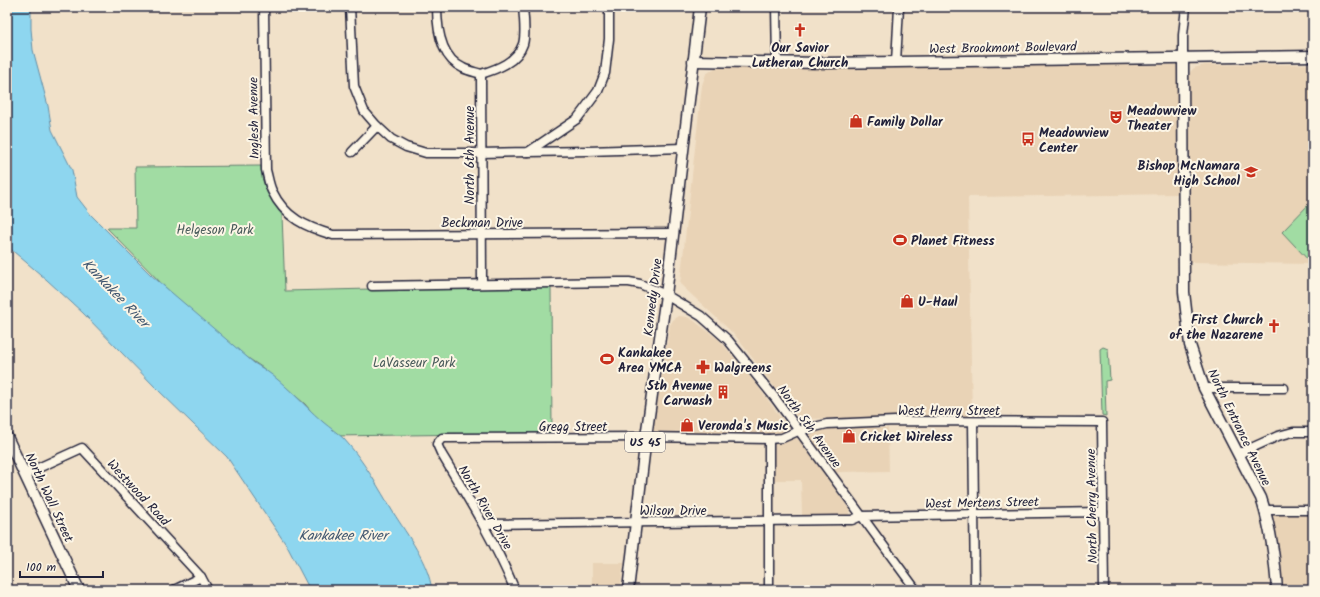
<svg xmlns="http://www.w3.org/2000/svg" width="1320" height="597" viewBox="0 0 1320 597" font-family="Kalam,sans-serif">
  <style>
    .built { fill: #e9d3b6 }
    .green { fill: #a1dca3; stroke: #627f6f }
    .water { fill: #8ed6ef; stroke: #638ea7 }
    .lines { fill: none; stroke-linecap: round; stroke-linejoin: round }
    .minor-casing { stroke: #22223b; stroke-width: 11 }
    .major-casing { stroke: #22223b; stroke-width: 13 }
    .minor { stroke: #fcf5e5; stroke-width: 8 }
    .major { stroke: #fcf5e5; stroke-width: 10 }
    .labels { text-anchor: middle; stroke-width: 4; stroke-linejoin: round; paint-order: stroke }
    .shield { fill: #fcf5e5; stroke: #63616e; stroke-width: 1 }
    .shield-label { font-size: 12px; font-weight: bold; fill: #22223b }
    .poi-label { font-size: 13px; font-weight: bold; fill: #22223b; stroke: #fcf5e5; text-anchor: start }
    .street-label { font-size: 13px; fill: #22223b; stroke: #fcf5e5 }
    .park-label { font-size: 13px; fill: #485a5a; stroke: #fcf5e5 }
    .water-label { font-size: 14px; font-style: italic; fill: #425871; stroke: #fcf5e5 }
  </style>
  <rect width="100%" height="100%" fill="#f1e1c9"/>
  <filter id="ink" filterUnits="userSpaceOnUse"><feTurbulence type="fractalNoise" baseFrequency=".025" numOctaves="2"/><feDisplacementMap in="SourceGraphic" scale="8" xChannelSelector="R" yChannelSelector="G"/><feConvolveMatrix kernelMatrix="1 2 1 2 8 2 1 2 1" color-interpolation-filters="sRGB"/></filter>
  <g filter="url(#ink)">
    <g class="built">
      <polygon points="1313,64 1313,264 1189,262 1188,83 1190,72 1194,68 1205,65"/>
      <polygon points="1178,65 1178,194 968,197 972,416 799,419 735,335 680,284 702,85 706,74 715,68"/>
      <polygon points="679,316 687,317 693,320 719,340 756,384 786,425 787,428 785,431 770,435 655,434 653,429 670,325 673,320"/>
      <polygon points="822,428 888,428 889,471 840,472 834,473 809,438 810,432"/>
      <polygon points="793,437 800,441 849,509 849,514 847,516 802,516 801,480 772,480 772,442"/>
      <polygon points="1313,513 1313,590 1283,590 1280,564 1270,518 1274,514"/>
      <polygon points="592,563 624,563 620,590 592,590"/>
    </g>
    <g class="green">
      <polygon points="261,166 262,178 267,192 282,215 285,291 543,285 551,287 552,433 332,436 305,404 263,368 236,350 170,292 107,228 136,228 135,167"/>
      <polygon points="1313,200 1313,263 1311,263 1282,232"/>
      <polygon points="1103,347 1108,349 1110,380 1105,381 1106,416 1102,415 1100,349"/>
    </g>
    <path class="water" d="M7,7H31V29L33,50L48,106L52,130L72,170L77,197L91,215L151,275L254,363C280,377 300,402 323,422C330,428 338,433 344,439C364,461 378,487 393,512C408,536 428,562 432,590H310L287,546L227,457L157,389L83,313L47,280L7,246Z"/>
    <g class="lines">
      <g class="minor-casing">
        <g id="minor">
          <path d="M264,7L266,170C268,177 269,185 272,191C285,218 306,227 333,235L673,233"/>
          <polyline points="350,7 354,86 364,111 377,126 391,139 406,147 426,153 481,153 528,152 577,119 598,91 605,73 609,39 609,7"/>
          <path d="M437,7C437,29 441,58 463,68C469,71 475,72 481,74"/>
          <polyline points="776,7 777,63"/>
          <polyline points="1183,58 1183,35 1186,7"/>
          <polyline points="896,62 899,7"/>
          <polyline points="481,74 482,283"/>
          <path d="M481,74C497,69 517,62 523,44C526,34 524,18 523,7"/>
          <polyline points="352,152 377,126"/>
          <polyline points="528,152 588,151 683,148"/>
          <polyline points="372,286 618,282 629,282 640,284 666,295 701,316 728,340 775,398 916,590"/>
          <polyline points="1204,388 1284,388"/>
          <polyline points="973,422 975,590"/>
          <polyline points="769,439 769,590"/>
          <polyline points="1238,454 1278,436 1293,432 1313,432"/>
          <polyline points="25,474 82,448 201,577 208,590"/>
          <polyline points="1265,510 1313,510"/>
          <polyline points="484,524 842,520 852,520 861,516 1103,512"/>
          <polyline points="174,590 201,577"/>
          <path d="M515,590C495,542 468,498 441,453L437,444L442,438L646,437L769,439L782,438L798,431L827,424L895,421L1102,422L1104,590"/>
        </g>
      </g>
      <g class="major-casing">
        <g id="major">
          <path d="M1183,58L1184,292L1190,345L1204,388L1261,498C1271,528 1275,559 1277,590"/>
          <polyline points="693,61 824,63 1313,56"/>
          <polyline points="7,437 79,590"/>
          <polyline points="628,590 646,437 666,295 700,7"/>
        </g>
      </g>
      <use href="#minor" class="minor"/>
      <use href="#major" class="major"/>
    </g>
  </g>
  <defs>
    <g id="church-bare" transform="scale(1.08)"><path d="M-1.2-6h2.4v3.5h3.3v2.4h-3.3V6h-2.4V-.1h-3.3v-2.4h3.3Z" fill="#c8321e" stroke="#fcf5e5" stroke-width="2.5" paint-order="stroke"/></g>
    <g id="theatre-bare" transform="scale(1.08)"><path d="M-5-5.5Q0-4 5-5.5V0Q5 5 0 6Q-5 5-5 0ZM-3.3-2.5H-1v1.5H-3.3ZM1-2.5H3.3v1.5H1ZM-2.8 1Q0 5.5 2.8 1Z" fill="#c8321e" stroke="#fcf5e5" stroke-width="2.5" paint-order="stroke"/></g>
    <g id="shop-bare" transform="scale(1.08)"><path d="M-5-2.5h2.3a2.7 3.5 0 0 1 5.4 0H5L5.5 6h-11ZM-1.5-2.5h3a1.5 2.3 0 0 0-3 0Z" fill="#c8321e" stroke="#fcf5e5" stroke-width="2.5" paint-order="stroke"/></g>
    <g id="bus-bare" transform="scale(1.08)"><path d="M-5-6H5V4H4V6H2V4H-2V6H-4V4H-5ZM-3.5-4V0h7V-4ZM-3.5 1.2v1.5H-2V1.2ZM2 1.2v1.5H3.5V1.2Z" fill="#c8321e" stroke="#fcf5e5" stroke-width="2.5" paint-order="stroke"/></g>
    <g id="school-bare" transform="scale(1.08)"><path d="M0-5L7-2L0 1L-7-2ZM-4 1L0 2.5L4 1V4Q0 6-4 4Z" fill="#c8321e" stroke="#fcf5e5" stroke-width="2.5" paint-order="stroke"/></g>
    <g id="stadium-bare" transform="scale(1.08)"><path d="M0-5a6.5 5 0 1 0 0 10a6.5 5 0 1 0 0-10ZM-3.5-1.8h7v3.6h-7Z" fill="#c8321e" stroke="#fcf5e5" stroke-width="2.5" paint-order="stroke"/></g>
    <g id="pharmacy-bare" transform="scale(1.08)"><path d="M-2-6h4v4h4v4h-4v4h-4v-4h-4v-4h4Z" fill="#c8321e" stroke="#fcf5e5" stroke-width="2.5" paint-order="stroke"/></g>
    <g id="building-bare" transform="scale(1.08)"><path d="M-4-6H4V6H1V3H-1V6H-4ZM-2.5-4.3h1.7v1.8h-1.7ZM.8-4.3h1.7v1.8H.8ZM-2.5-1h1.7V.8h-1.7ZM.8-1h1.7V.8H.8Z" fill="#c8321e" stroke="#fcf5e5" stroke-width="2.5" paint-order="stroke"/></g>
  </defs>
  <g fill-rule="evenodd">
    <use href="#church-bare" x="800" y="30"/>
    <use href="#theatre-bare" x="1116" y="117"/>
    <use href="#shop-bare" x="856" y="121"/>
    <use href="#bus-bare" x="1028" y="139"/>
    <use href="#school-bare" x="1251" y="172"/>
    <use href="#stadium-bare" x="900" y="240"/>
    <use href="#shop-bare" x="907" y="301"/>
    <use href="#church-bare" x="1274" y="326"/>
    <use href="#stadium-bare" x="607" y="359"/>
    <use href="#pharmacy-bare" x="703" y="367"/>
    <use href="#building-bare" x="723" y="392"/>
    <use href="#shop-bare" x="687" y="425"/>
    <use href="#shop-bare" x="849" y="436"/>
  </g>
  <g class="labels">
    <rect class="shield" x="625" y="432" width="40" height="20" rx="3"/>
    <g class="shield-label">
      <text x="645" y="446">US 45</text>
    </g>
    <g class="poi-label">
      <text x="800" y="52" text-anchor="middle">Our Savior<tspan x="800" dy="15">Lutheran Church</tspan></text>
      <text x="1127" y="115">Meadowview<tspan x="1127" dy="15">Theater</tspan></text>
      <text x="867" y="126">Family Dollar</text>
      <text x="1039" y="137">Meadowview<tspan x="1039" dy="15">Center</tspan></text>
      <text x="1240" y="170" text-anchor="end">Bishop McNamara<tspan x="1240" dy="15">High School</tspan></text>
      <text x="911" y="245">Planet Fitness</text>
      <text x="918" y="306">U-Haul</text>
      <text x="1263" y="324" text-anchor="end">First Church<tspan x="1263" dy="15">of the Nazarene</tspan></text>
      <text x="618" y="357">Kankakee<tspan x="618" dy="15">Area YMCA</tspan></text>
      <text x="714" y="372">Walgreens</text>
      <text x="712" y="390" text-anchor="end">5th Avenue<tspan x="712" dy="15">Carwash</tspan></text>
      <text x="698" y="430">Veronda's Music</text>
      <text x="860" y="441">Cricket Wireless</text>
    </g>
    <g class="street-label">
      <text transform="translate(1003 47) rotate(-1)" y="5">West Brookmont Boulevard</text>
      <text transform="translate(253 118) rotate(-91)" y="5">Inglesh Avenue</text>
      <text transform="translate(469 155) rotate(-90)" y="5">North 6th Avenue</text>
      <text x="482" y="227">Beckman Drive</text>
      <text transform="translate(652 297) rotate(-83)" y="5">Kennedy Drive</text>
      <text x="949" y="415">West Henry Street</text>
      <text x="573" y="431">Gregg Street</text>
      <text transform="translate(810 426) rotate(54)" y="5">North 5th Avenue</text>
      <text transform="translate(1240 427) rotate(64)" y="5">North Entrance Avenue</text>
      <text transform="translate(139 492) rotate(47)" y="5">Westwood Road</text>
      <text transform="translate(50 497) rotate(65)" y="5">North Wall Street</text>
      <text transform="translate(982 502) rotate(-1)" y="5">West Mertens Street</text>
      <text transform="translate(1091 506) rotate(-91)" y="5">North Cherry Avenue</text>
      <text transform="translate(486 507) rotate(60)" y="5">North River Drive</text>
      <text x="673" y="515">Wilson Drive</text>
    </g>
    <g class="park-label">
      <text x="215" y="234">Helgeson Park</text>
      <text x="414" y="367">LaVasseur Park</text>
    </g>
    <g class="water-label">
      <text transform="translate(116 293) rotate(46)" y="5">Kankakee River</text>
      <text x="343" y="540">Kankakee River</text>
    </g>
  </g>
  <rect width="1320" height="597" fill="none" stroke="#fcf5e5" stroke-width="24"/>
  <rect x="12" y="12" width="1296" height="573" fill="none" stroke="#22223b" stroke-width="1.5" filter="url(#ink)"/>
  <path d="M20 571v6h83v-6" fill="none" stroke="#22223b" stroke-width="2"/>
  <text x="26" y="571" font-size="12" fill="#22223b" stroke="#fcf5e5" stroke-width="3" paint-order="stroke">100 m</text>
</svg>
